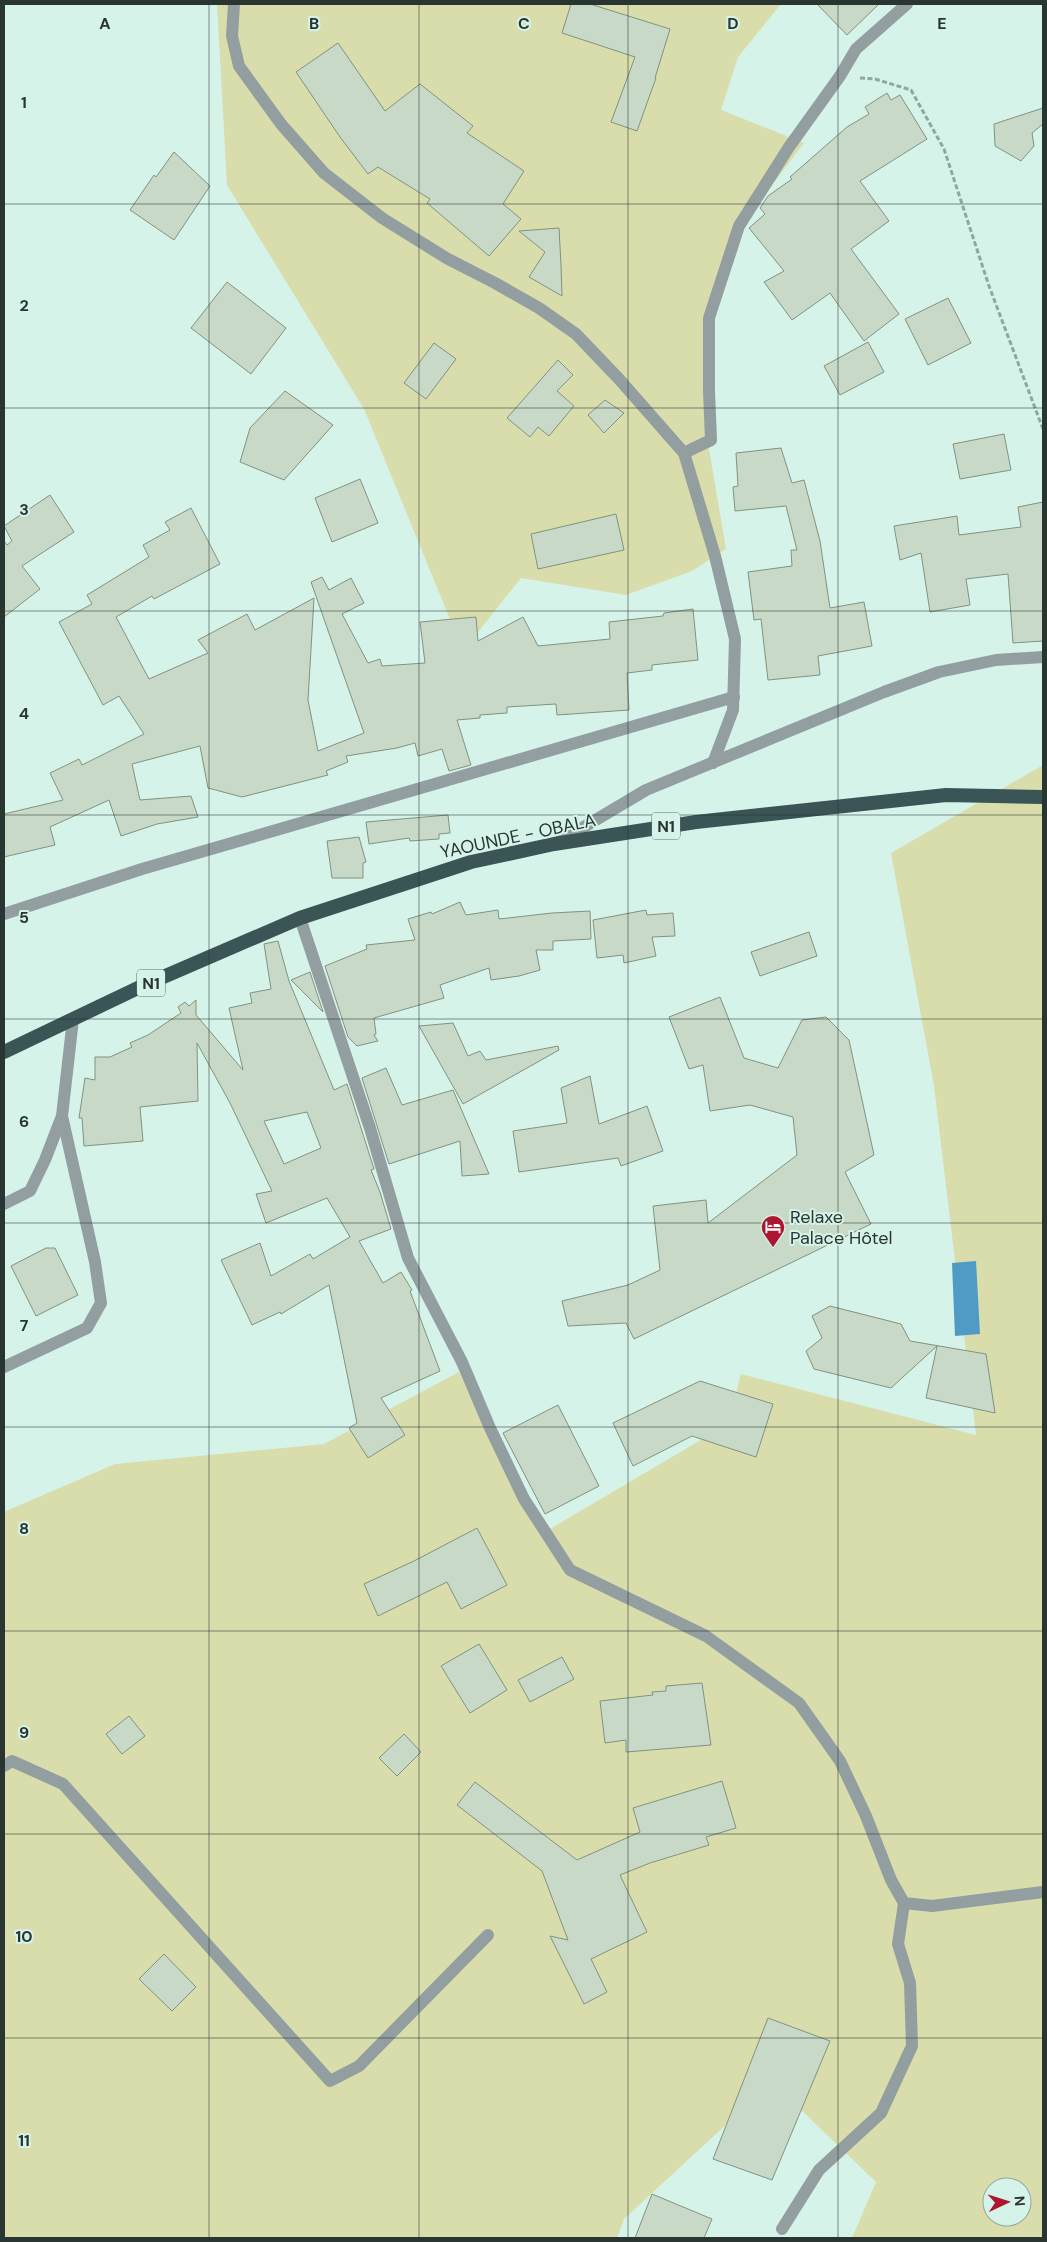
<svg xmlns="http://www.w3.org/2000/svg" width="1047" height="2242" viewBox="0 0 1047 2242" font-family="'DM Sans',sans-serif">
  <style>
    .green { fill: #d8ddab; fill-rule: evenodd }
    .water { fill: #509bc5 }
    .building { fill: #c8dac7; stroke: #819280; fill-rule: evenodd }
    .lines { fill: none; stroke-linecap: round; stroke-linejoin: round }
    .path { stroke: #90a69f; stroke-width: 3; stroke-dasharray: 5 2.5; stroke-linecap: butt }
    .service { stroke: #929ea0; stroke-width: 12 }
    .minor { stroke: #929ea0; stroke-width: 12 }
    .trunk { stroke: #3b5456; stroke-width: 14 }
    .grid { fill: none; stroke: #293531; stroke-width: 1; stroke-opacity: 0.55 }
    .labels { text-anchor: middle; stroke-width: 4; stroke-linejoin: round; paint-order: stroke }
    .shield { fill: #d6f3ea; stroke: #5d6e68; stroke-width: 1 }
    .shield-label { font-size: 16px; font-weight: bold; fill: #293531 }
    .street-label { font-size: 18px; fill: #293531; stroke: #d6f3ea }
    .poi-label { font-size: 18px; fill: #293531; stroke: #d6f3ea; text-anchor: start }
    .grid-label { font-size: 16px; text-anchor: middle; font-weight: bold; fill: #293531; stroke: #d6f3ea; stroke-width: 4; stroke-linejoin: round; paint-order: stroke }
  </style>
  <rect width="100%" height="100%" fill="#d6f3ea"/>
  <g class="green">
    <polygon points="217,4 781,4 738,57 721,110 804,143 745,221 712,317 708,443 726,549 692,571 626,595 521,578 463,651 364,409 227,185"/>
    <path d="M1043,765V2238H852L876,2182L772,2082L624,2219L617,2238H4V1512L115,1464L324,1444L459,1372L543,1533L728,1424L741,1374L976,1435L934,1086L891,853ZM992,2187H1022V2217H992Z"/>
  </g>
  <polygon class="water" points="976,1261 980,1334 955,1336 952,1263"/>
  <g class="building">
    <polygon points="571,4 590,4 670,29 655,78 656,78 637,131 611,122 635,57 562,33"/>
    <polygon points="817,4 879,4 847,35"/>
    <polygon points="338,43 385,111 420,84 473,126 467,133 524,171 503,204 521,219 489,256 427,203 430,199 378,167 368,174 340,137 296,72"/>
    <polygon points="887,93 891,100 900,95 927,139 860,181 889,221 851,249 899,314 864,341 830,293 792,320 764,282 784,271 749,228 765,214 760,208 768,196 792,179 790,177 847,127 869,114 865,107"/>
    <polygon points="1043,108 1043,124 1032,133 1034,146 1021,161 995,146 994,124"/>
    <polygon points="174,152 210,186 174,240 130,210 154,175 156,177"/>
    <polygon points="559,228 561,265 562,296 529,277 545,252 519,231"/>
    <polygon points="227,282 286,328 251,374 191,328"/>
    <polygon points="948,298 971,343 928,365 905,319"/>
    <polygon points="868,342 884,372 840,395 824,366"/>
    <polygon points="434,343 456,359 426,399 404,383"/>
    <polygon points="558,360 573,375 557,391 574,406 549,436 538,427 530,437 507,418"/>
    <polygon points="285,391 333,425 284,480 240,462 250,428"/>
    <polygon points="605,400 624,413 604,433 588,415"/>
    <polygon points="1004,434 1011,470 960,479 953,444"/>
    <polygon points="781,448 792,483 804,480 820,541 830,608 864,602 872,646 818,656 820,675 768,680 761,619 754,620 748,572 792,566 791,550 797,550 786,506 735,511 733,487 738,486 736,453"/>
    <polygon points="360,479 378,523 332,542 315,498"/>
    <polygon points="50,495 74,532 22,566 40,589 4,617 4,541 7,545 12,541 4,526"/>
    <polygon points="1043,502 1043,641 1013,643 1008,574 966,579 970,605 930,612 921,553 900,560 894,526 957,516 959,535 1021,527 1018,507"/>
    <polygon points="191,508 220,564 154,599 152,596 116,617 149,679 208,653 198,640 247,614 255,630 314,598 308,700 318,751 364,733 311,582 322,577 329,590 351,578 364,603 342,614 368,663 380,659 382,666 425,663 420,622 476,617 478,641 523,617 538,646 610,639 609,622 663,616 664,613 693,609 698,660 652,665 652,670 627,673 629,710 557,715 556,704 507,707 507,713 480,715 480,718 457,720 471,765 449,771 442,749 418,756 415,743 397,748 346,756 348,762 326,771 328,775 242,797 208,788 200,746 132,764 140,800 191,796 198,817 157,824 121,836 109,800 50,827 55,845 4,857 4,814 63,800 50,773 79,759 82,765 144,734 119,696 103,705 59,622 92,604 87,595 149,557 143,545 170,530 165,522"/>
    <polygon points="616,514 624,550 538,569 531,534"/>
    <polygon points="448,815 450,833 439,834 439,839 410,841 409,838 369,844 366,822"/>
    <polygon points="359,837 366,862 363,863 363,878 332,878 327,841"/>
    <polygon points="460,902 466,915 498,910 499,919 552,913 590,911 591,939 553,941 553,950 536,950 540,970 519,976 491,980 489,968 440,985 444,998 374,1018 376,1034 374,1035 378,1041 357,1046 348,1037 325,966 367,949 366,945 415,940 408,919 431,912 432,914"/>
    <polygon points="646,910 647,915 673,913 675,936 652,937 656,956 624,963 623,955 597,958 593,920"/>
    <polygon points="809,932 817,956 760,976 751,952"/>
    <path d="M278,941L289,981L334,1090L347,1084L374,1169L371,1170L380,1192L391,1229L359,1241L383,1283L401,1272L412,1290L410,1291L440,1371L381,1398L405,1435L368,1458L349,1428L357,1423L329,1285L281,1314L280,1312L252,1325L221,1260L260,1243L271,1276L310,1254L313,1259L350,1237L327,1198L266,1223L256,1194L272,1191L230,1103L197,1043L198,1101L140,1107L143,1141L84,1146L82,1118H79L85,1078L95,1080V1057H110L132,1047L130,1043L148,1035L181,1013L178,1007L185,1002L189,1006L196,1000V1015L243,1070L229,1008L252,1003L250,993L271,989L264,944ZM307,1112L321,1148L284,1164L264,1121Z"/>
    <polygon points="310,972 323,1012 291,980"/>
    <polygon points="720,997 744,1058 778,1068 802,1020 826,1017 849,1040 874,1155 845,1172 871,1224 634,1339 626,1323 568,1326 562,1301 628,1285 660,1270 653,1206 706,1200 708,1223 797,1155 793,1117 750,1105 710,1111 703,1065 689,1069 669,1017"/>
    <polygon points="453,1023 468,1056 480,1051 486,1060 558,1046 559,1050 463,1104 419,1026"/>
    <polygon points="386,1068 402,1105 453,1090 489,1174 462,1176 460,1141 389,1164 362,1078"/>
    <polygon points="590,1076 599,1124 647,1106 663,1151 621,1166 618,1158 519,1172 513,1131 567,1123 561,1088"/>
    <polygon points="46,1248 55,1248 78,1295 36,1316 11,1266"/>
    <polygon points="830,1306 901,1324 910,1341 986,1354 995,1413 926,1398 937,1346 891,1388 814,1369 806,1351 822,1338 812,1316"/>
    <polygon points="700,1381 773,1404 756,1457 692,1436 633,1466 613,1423"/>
    <polygon points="558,1405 599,1486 545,1514 503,1433"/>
    <polygon points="477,1528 507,1585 461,1609 447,1582 378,1616 364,1584 414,1561"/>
    <polygon points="479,1644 507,1690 470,1713 441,1666"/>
    <polygon points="562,1657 574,1679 530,1702 518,1680"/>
    <polygon points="702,1683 711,1745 626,1752 626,1740 605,1743 600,1701 653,1695 652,1692 666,1691 666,1686"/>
    <polygon points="129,1716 145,1736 122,1754 106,1734"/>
    <polygon points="404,1734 421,1752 397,1776 379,1758"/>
    <polygon points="722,1781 736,1828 706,1837 709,1845 650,1863 620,1875 647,1932 591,1959 607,1992 584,2004 550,1936 568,1940 542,1871 457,1805 475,1782 577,1860 640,1832 633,1808"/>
    <polygon points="164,1954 196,1987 172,2011 139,1979"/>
    <polygon points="768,2018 830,2041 772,2180 713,2159"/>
    <polygon points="652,2194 712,2219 704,2238 635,2238"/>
  </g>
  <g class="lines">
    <polyline class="path" points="860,78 875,79 911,90 944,149 989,286 1043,429"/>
    <g class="service">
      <polyline points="4,1204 30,1191 45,1160 62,1116 73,1019"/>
      <polyline points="4,1367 87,1328 101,1303 95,1262 62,1116"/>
    </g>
    <g class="minor">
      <polyline points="234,4 232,36 239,66 281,124 324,173 382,218 448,259 495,283 539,308 576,334 619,379 684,453 715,556 735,639 733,710 713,763"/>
      <polyline points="684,453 711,440 709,391 709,318 739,226 789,147 840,76 856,49 907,4"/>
      <polyline points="557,843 646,790 884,692 939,672 996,660 1043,657"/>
      <polyline points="4,914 142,869 734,697"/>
      <polyline points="300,918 370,1128 408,1258 462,1362 490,1428 524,1499 570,1570 706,1636 799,1703 840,1761 866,1816 891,1880 904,1903 932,1906 1043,1892"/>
      <polyline points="4,1766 12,1761 63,1784 330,2081 359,2066 488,1935"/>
      <polyline points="782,2229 819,2170 881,2113 912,2046 910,1983 898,1944 904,1903"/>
    </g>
    <polyline class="trunk" points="4,1052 140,987 300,918 471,862 554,844 696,822 946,795 1043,797"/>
  </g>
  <path class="grid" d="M209,4V2238M419,4V2238M628,4V2238M838,4V2238M4,204H1043M4,408H1043M4,611H1043M4,815H1043M4,1019H1043M4,1223H1043M4,1427H1043M4,1631H1043M4,1834H1043M4,2038H1043"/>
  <defs>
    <g id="hotel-pin" transform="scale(1.25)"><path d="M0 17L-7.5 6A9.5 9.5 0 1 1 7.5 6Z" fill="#ac172f" stroke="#d6f3ea"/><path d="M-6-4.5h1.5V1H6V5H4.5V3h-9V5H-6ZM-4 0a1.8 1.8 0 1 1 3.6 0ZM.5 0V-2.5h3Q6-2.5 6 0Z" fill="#fff"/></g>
  </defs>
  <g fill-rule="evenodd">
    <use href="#hotel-pin" x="773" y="1227"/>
  </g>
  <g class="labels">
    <g class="shield">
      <rect x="652" y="812.5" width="28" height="27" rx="4"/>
      <rect x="137" y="969.5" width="28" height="27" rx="4"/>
    </g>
    <g class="shield-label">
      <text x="666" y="832">N1</text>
      <text x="151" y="989">N1</text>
    </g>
    <g class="street-label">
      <text transform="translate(518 836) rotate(-12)" y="6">YAOUNDE - OBALA</text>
    </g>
    <g class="poi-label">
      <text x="790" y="1223">Relaxe<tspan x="790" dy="21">Palace Hôtel</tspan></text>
    </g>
  </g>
  <g class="grid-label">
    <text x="105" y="29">A</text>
    <text x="314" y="29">B</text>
    <text x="524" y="29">C</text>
    <text x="733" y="29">D</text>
    <text x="942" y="29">E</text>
    <text x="24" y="108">1</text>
    <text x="24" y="311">2</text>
    <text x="24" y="515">3</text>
    <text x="24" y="719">4</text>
    <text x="24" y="923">5</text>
    <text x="24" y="1127">6</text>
    <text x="24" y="1331">7</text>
    <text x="24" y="1534">8</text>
    <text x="24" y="1738">9</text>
    <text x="24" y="1942">10</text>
    <text x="24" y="2146">11</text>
  </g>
  <rect width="1047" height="2242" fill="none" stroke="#293531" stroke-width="10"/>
  <g transform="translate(1007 2202) rotate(86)"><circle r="24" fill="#d6f3ea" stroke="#91a7a0"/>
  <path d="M0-4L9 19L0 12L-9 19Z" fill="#ac172f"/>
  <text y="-8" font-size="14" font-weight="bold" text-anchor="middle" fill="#293531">N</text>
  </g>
</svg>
